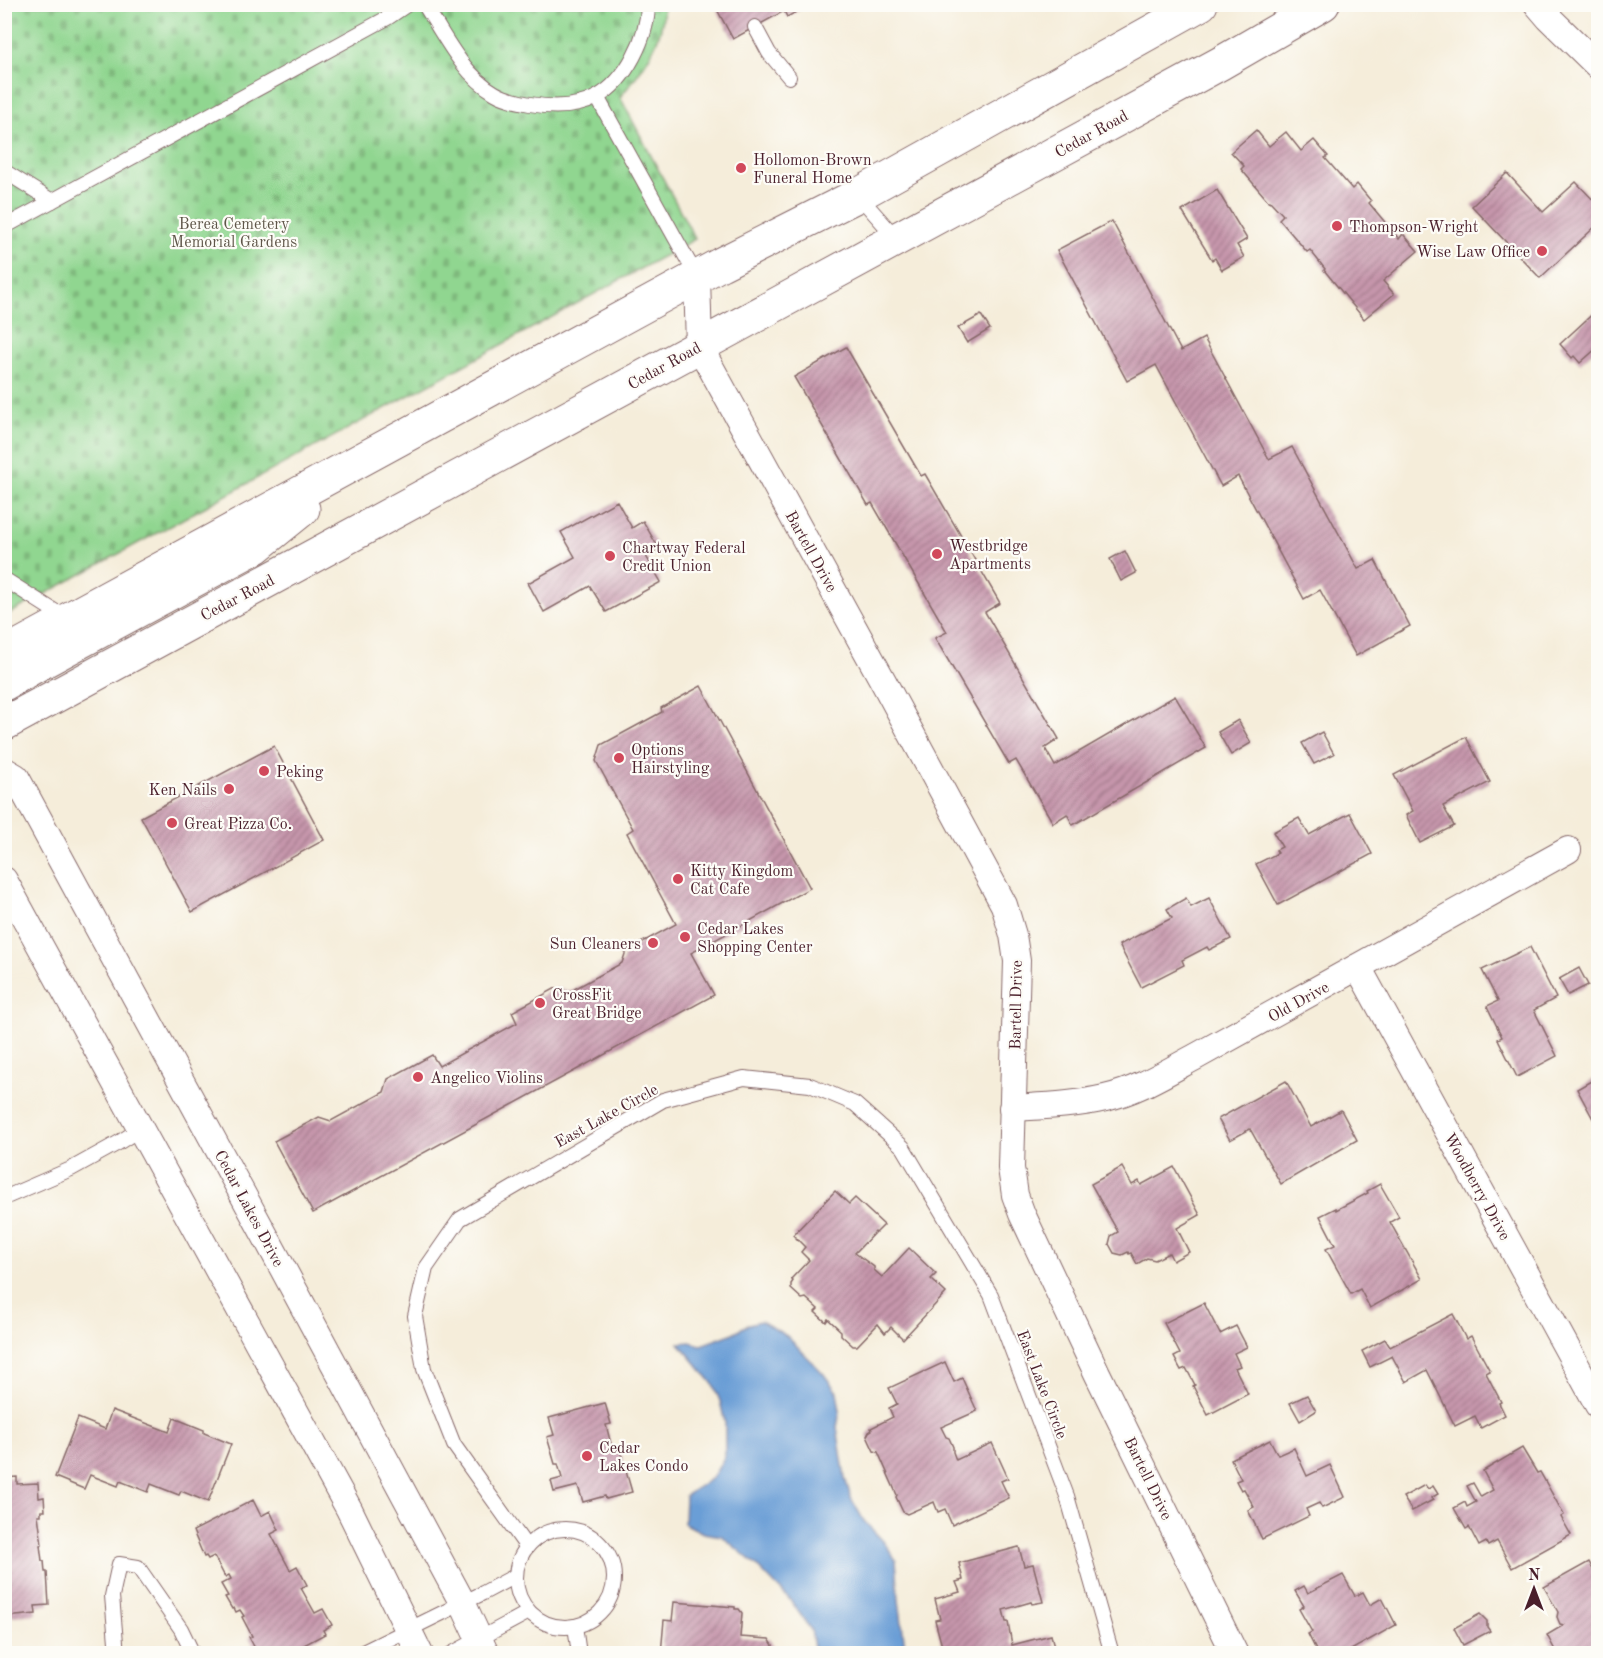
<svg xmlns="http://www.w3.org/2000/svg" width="1603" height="1658" viewBox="0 0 1603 1658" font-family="'Old Standard TT',serif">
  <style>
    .cemetery { fill: url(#cemetery-stones); stroke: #6d7a5e; stroke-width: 1.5 }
    .water { fill: #6a9ed6; stroke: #5a5e80; stroke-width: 1.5 }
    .building { fill: url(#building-hatch) }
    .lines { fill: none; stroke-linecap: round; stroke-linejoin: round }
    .lane-casing { stroke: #866768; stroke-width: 16 }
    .street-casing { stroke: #866768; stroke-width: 28 }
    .primary-casing { stroke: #866768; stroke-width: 35 }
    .lane { stroke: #fff; stroke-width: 14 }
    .street { stroke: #fff; stroke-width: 26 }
    .primary { stroke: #fff; stroke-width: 33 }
    .poi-dot { fill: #d1495b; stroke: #fdfcf7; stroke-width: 2 }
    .labels { text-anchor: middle; stroke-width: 4.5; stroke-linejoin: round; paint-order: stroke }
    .street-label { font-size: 16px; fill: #4a1f2b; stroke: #fdfcf7 }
    .poi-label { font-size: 16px; fill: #4a1f2b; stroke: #fdfcf7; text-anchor: start }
    .park-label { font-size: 16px; fill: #5f5649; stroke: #fdfcf7 }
  </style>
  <defs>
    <pattern id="cemetery-stones" width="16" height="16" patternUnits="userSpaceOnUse" patternTransform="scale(1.5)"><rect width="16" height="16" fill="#90d690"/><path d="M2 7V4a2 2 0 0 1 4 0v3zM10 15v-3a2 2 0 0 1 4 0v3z" fill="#7eb77c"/></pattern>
    <pattern id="building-hatch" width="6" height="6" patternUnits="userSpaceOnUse" patternTransform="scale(1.5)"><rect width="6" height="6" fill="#c696ac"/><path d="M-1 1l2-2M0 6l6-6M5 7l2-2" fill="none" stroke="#a37a8c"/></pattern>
  </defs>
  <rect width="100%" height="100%" fill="#fdfcf7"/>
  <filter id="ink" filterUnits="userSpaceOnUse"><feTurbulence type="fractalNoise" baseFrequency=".0167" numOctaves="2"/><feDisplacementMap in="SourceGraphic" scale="12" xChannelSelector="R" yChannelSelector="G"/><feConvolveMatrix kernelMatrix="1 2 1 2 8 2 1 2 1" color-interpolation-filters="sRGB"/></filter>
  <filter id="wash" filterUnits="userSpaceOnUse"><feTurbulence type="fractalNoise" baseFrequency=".008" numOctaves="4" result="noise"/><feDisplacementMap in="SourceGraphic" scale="24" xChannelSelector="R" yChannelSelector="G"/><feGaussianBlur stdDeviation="1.35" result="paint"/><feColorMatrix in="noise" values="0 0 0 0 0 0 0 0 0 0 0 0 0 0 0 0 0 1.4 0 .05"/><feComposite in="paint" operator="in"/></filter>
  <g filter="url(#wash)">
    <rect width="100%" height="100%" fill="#f5edda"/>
    <path class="cemetery" d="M5,5H663C666,39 641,72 620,97L695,239L5,616Z"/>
    <polygon class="water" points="761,1321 787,1336 823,1373 837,1392 840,1411 837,1427 845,1478 851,1498 864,1521 883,1541 896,1560 899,1600 905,1647 907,1653 815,1653 811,1630 791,1601 757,1566 722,1536 703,1533 684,1523 685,1496 713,1477 725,1456 725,1423 720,1401 713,1384 679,1343 690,1342 701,1345 731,1334 749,1324"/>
    <g id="blocks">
      <g class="building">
        <polygon points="714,4 811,4 787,17 784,11 733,39"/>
        <polygon points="1256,130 1269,146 1286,132 1301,151 1314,140 1328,156 1325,158 1352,189 1357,184 1371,201 1369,203 1399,239 1403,234 1418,251 1383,281 1394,294 1364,319 1324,270 1325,269 1310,250 1307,252 1279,219 1283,215 1270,201 1269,202 1241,169 1244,166 1231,152"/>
        <polygon points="1507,173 1543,212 1576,182 1598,205 1598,224 1540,278 1472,206"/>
        <polygon points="1217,190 1247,239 1237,245 1244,257 1222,270 1215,258 1212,260 1182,211"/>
        <polygon points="1112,221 1181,351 1204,338 1269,459 1292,447 1358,569 1375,560 1410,626 1356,656 1320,590 1304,599 1238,476 1221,486 1156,365 1127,381 1057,250"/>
        <polygon points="1598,309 1598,347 1580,363 1574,356 1572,358 1560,344"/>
        <polygon points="981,315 990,329 967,343 958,328"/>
        <polygon points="846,347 921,476 925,474 1000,603 985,612 1059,739 1045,748 1055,766 1175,696 1206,748 1073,825 1067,814 1053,823 1016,760 1009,764 935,638 947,632 872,503 868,505 794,377"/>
        <polygon points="617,501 632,528 643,521 659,549 646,556 661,582 606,612 590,586 544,612 528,583 575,557 561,532"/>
        <polygon points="1125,551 1136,573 1121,581 1110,559"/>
        <polygon points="701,686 810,888 691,953 714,995 313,1213 274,1141 319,1117 331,1121 384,1092 388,1079 432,1055 439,1066 517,1023 512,1012 556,988 569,992 622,963 626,951 676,924 627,833 633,829 596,761 601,745 662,712 661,708"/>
        <polygon points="1238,720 1251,743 1231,755 1218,732"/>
        <polygon points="1322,732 1334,754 1314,764 1302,743"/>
        <polygon points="1466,737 1490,782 1443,806 1454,826 1420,843 1406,815 1413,811 1394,775"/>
        <polygon points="274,746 324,840 192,912 141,817"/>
        <polygon points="1350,813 1372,854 1278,905 1256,864 1278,853 1276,850 1282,847 1273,832 1299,818 1309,835"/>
        <polygon points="1186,898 1191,907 1209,898 1231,939 1209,950 1207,947 1182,960 1184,965 1141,987 1119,945 1172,918 1167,909"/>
        <polygon points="1530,947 1556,998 1534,1010 1557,1056 1517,1077 1498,1039 1502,1037 1487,1006 1498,1001 1482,970"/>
        <polygon points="1579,968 1588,985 1568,995 1559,979"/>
        <polygon points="1598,1077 1598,1128 1577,1089"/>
        <polygon points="1286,1081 1311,1127 1341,1110 1357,1140 1281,1184 1250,1129 1230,1140 1218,1119"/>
        <polygon points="1122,1167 1132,1185 1139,1181 1141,1185 1174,1167 1200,1215 1177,1228 1189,1252 1173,1261 1169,1253 1155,1260 1147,1258 1137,1264 1131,1253 1129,1254 1128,1252 1122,1255 1114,1253 1109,1244 1111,1236 1118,1232 1091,1184"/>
        <polygon points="1380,1184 1399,1217 1390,1222 1422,1279 1370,1308 1360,1289 1351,1294 1326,1249 1335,1245 1320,1216 1336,1208 1336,1210 1368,1193 1367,1191"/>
        <polygon points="835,1191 849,1204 855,1198 884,1225 876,1233 875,1232 855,1253 874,1267 874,1270 882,1277 909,1248 936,1274 931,1279 946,1293 903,1339 891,1327 885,1333 878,1324 857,1346 853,1346 841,1335 841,1331 828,1319 826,1322 815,1312 818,1309 806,1298 802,1299 791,1289 791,1284 793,1281 791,1279 809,1260 801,1252 805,1247 793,1235"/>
        <polygon points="1204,1303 1220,1334 1236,1326 1247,1347 1234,1353 1240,1366 1235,1368 1248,1394 1208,1415 1193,1386 1195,1385 1186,1368 1181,1370 1174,1357 1180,1354 1164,1323"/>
        <polygon points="1453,1314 1466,1339 1471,1336 1490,1371 1486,1373 1501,1402 1499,1403 1505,1415 1481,1428 1475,1416 1455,1426 1427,1370 1406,1382 1392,1356 1370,1367 1362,1351 1385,1339 1390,1347"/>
        <polygon points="945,1362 954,1382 962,1378 977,1411 941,1427 946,1437 949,1438 953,1447 953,1452 956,1460 992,1443 1008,1478 1001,1481 1009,1498 952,1525 945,1509 938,1512 934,1502 907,1514 903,1512 896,1497 897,1495 878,1452 874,1451 867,1436 869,1432 872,1430 871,1428 893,1417 889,1408 897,1404 889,1388"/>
        <polygon points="1307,1395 1316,1411 1300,1421 1290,1403"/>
        <polygon points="605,1403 611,1424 606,1425 612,1448 619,1447 632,1492 606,1499 605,1496 583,1502 578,1486 554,1492 551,1481 562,1478 558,1464 555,1464 547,1437 554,1435 549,1418"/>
        <polygon points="112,1410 169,1432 174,1418 204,1430 204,1433 231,1444 208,1502 181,1491 179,1495 151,1484 148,1492 120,1481 118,1486 90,1475 84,1489 55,1477 78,1418 105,1429"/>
        <polygon points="1270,1440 1278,1455 1294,1448 1307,1476 1330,1465 1345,1497 1322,1508 1319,1503 1306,1509 1309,1516 1262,1539 1248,1510 1254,1507 1244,1489 1241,1490 1236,1481 1241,1479 1231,1459"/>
        <polygon points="1522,1448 1537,1473 1540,1472 1564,1515 1561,1517 1571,1535 1512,1568 1497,1541 1488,1546 1486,1542 1479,1546 1469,1527 1466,1529 1454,1508 1465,1502 1467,1507 1476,1502 1467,1486 1473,1483 1481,1497 1493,1490 1483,1471"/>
        <polygon points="17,1477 17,1484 38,1483 39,1498 44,1497 45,1511 41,1511 41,1515 38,1515 42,1545 40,1545 42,1561 44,1561 45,1572 47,1572 49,1605 35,1606 36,1614 6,1617 6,1608 4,1608 4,1478"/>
        <polygon points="1425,1485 1428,1489 1433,1486 1438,1494 1431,1498 1433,1500 1412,1511 1403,1497"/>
        <polygon points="253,1500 261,1516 270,1511 279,1530 271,1534 290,1570 297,1566 307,1585 301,1588 315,1613 323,1609 332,1625 323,1630 325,1634 287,1654 258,1654 249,1637 252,1636 242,1617 244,1616 240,1610 236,1612 234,1608 232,1609 225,1597 228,1596 221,1584 231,1579 229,1575 225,1577 214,1556 208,1559 206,1556 204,1557 193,1531"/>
        <polygon points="1019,1547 1024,1566 1033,1564 1043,1602 1032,1604 1031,1602 1003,1610 1006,1622 1008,1622 1012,1645 1051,1635 1056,1654 944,1654 935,1620 940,1619 935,1599 960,1592 956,1582 963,1580 959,1563"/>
        <polygon points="1589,1562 1598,1579 1598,1654 1557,1654 1547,1635 1564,1625 1560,1624 1557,1617 1558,1612 1544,1587"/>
        <polygon points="1343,1575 1355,1596 1363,1592 1370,1605 1382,1598 1396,1625 1349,1651 1350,1654 1318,1654 1308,1634 1312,1632 1299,1609 1304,1606 1295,1591 1304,1586 1308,1593"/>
        <polygon points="674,1602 735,1607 735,1609 739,1609 742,1613 740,1637 769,1639 773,1645 772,1654 661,1654 664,1620 672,1621"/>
        <polygon points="1480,1614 1487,1621 1487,1627 1490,1631 1463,1645 1454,1628"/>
      </g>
    </g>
  </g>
  <g filter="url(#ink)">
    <use href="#blocks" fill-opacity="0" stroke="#866768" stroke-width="1.5"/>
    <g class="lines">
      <g class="lane-casing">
        <g id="lane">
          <path d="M424,4C444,35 462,74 495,93C505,99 519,102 530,104C552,108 577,108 597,97C626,81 648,37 648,4"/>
          <polyline points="755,27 769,53 789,77"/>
          <polyline points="597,97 697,277"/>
          <polyline points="4,171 52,201 389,17 408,4"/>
          <polyline points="858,195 896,238"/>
          <polyline points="4,227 52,201"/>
          <polyline points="4,579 67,619"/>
          <polyline points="4,1198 71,1169 118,1143 140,1129"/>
          <circle cx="565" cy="1578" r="49"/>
          <polyline points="526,1546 454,1445 424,1369 415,1316 426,1268 460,1219 663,1100 744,1078 810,1085 855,1104 903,1147 991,1295 1067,1496 1112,1654"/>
          <polyline points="575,1626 579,1654"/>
          <polyline points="117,1654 112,1596 119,1564 138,1567 181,1629 193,1654"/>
          <polyline points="359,1654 483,1593 515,1576"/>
          <polyline points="451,1654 529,1612"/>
        </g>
      </g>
      <g class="street-casing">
        <g id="street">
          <polyline points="1537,4 1549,18 1598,66"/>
          <polyline points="697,277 699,346 883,681 1004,905 1013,935 1017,961 1011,1168 1015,1195 1022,1214 1097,1373 1235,1654"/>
          <polyline points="4,770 16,777 268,1241 462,1602 486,1654"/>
          <polyline points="4,880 349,1509 420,1654"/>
          <polyline points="1358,967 1598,1405"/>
          <path d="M1012,1108C1043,1106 1075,1105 1105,1098C1137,1091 1167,1072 1197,1056L1568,850"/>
        </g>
      </g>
      <g class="primary-casing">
        <g id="primary">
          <polyline points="4,654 721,264 858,195 1201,4"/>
          <polyline points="4,684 35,666 256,547 303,509"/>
          <polyline points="4,724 1221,63 1323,4"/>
        </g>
      </g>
      <use href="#lane" class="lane"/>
      <use href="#street" class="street"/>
      <use href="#primary" class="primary"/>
    </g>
  </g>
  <g class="poi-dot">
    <circle cx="741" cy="168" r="6"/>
    <circle cx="1337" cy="226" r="6"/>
    <circle cx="1542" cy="251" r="6"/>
    <circle cx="937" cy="554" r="6"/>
    <circle cx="610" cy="556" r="6"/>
    <circle cx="619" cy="758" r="6"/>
    <circle cx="264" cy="771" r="6"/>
    <circle cx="229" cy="789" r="6"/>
    <circle cx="172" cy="823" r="6"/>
    <circle cx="678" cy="879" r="6"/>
    <circle cx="685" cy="937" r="6"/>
    <circle cx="653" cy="943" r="6"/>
    <circle cx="540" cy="1003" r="6"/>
    <circle cx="418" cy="1077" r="6"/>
    <circle cx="587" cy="1456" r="6"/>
  </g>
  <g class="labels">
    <g class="street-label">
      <text transform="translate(1091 133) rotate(-29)" y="6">Cedar Road</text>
      <text transform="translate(664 365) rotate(-29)" y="6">Cedar Road</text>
      <text transform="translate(812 551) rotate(61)" y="6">Bartell Drive</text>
      <text transform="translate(237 597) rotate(-28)" y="6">Cedar Road</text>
      <text transform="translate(1298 1001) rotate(-29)" y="6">Old Drive</text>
      <text transform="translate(1015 1005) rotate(-89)" y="6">Bartell Drive</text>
      <text transform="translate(606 1115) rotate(-29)" y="6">East Lake Circle</text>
      <text transform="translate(1478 1186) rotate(61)" y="6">Woodberry Drive</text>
      <text transform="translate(250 1208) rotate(62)" y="6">Cedar Lakes Drive</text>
      <text transform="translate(1043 1384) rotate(69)" y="6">East Lake Circle</text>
      <text transform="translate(1149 1478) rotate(64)" y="6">Bartell Drive</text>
    </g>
    <g class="poi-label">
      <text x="753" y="165">Hollomon-Brown<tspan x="753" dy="18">Funeral Home</tspan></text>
      <text x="1349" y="232">Thompson-Wright</text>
      <text x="1530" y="257" text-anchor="end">Wise Law Office</text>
      <text x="949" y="551">Westbridge<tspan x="949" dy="18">Apartments</tspan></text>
      <text x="622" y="553">Chartway Federal<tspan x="622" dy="18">Credit Union</tspan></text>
      <text x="631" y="755">Options<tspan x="631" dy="18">Hairstyling</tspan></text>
      <text x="276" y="777">Peking</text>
      <text x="217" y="795" text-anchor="end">Ken Nails</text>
      <text x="184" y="829">Great Pizza Co.</text>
      <text x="690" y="876">Kitty Kingdom<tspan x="690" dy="18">Cat Cafe</tspan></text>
      <text x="697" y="934">Cedar Lakes<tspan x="697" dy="18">Shopping Center</tspan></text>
      <text x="641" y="949" text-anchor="end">Sun Cleaners</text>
      <text x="552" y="1000">CrossFit<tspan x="552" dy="18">Great Bridge</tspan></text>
      <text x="430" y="1083">Angelico Violins</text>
      <text x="599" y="1453">Cedar<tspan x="599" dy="18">Lakes Condo</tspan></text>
    </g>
    <g class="park-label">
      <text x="234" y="229">Berea Cemetery<tspan x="234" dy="18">Memorial Gardens</tspan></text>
    </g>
  </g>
  <rect width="1603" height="1658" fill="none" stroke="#fdfcf7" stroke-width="24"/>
  <g transform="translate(1534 1589)" stroke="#fdfcf7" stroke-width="4.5" paint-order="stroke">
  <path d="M0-4.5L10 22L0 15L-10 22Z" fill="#4a1f2b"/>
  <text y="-9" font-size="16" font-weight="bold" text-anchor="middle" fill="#4a1f2b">N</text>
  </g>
</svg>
